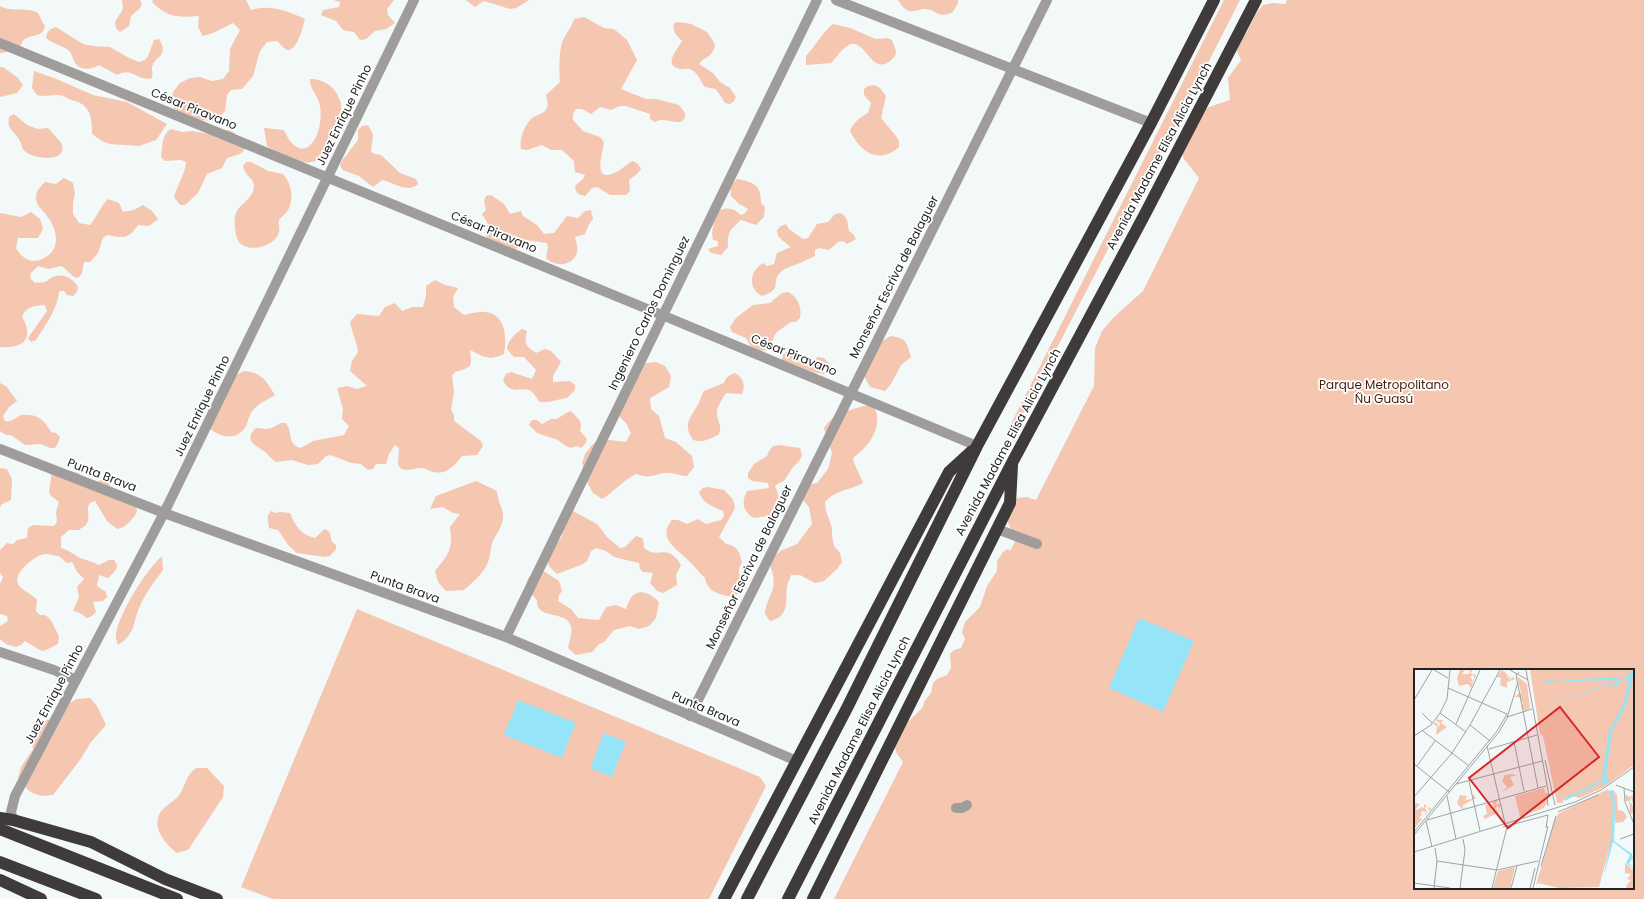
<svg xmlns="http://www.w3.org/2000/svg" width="1644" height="899" viewBox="0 0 1644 899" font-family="Poppins,sans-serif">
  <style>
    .green { fill: #f5c6b0; fill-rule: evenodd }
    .water { fill: #95e4f7 }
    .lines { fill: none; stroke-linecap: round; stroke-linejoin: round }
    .lane { stroke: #9f9d9c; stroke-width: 10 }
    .street { stroke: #9f9d9c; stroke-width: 10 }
    .highway { stroke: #3f3b3a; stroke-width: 12 }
    .labels { text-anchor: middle; stroke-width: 3.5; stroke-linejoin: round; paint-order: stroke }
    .street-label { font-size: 12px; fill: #212323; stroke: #fff }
    .park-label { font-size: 12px; fill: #431d08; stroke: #fff }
    .inset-river { fill: none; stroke: #95e4f7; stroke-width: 2 }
    .inset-road { fill: none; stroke: #9fa3a3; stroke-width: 1 }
    .view { fill: #d62828; fill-opacity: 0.15; stroke: #d62828; stroke-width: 2 }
    .inset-edge { fill: none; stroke: #212323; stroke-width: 2 }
  </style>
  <rect width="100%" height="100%" fill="#f3f8f9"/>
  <g class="green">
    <polygon points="122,0 140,0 142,5 139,9 131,16 129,26 120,32 116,28 115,22 123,9"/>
    <path d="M153,0H246L251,10C271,4 287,11 305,19C303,26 296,58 284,48C281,46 280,43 277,41L267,42L260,51L253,76L242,89L231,90L227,95L225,111L218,119L213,121L186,119L173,107L171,102L173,92L180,83L190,78L200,77L212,81L223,79L229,71L230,49L240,30L233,23L213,33L203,36L198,27L199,16C178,18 167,17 152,2Z"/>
    <polygon points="333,0 394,0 387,9 388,15 395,23 386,29 375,31 366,39 360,40 354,32 343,30 336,21 321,15 323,10 339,7 340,2"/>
    <polygon points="466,0 529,0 516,8 510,9 484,1 475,7"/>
    <path d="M898,0H958V3L953,12C936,20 937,8 923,9C917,10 912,13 907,10C903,8 900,3 898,0Z"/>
    <polygon points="1224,0 1240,0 1177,124 1137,193 1015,429 1010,426"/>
    <path d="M1287,0H1644V899H834L903,762L896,752L895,747L907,723L923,707L924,702L931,693L933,683L937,679L947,675L951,668L950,654L954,650L961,648L965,639L962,632L965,622L980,607L987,586L997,571V561L1003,552L1008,549L1010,551L1018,536C1002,521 1006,514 1017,498L1027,497L1036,500L1094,386L1095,348L1102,331L1114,317L1143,291L1199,178L1184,159L1181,149L1200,113L1209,107L1230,100L1228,78L1241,60L1237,51L1240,40L1247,32L1256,14L1263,5L1273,3L1285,4ZM1415,670H1633V888H1415Z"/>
    <path d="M0,6C13,13 25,6 38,13L45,27C41,37 35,34 27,38C23,39 23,41 21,45C17,51 7,52 0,53Z"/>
    <path d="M584,17L604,28L614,29L627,40L637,60L621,89L646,99H656L679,105L685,113V118L681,122C671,123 664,117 655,122L650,119V114L626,106H620L611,110L600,107L591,114L582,109H576L573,114V120L583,131L600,137L604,142C603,153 590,188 620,170C625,167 627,163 633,161L638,164L641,169L638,173L629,180L630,191L626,195H610L597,187L592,188L585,196C578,195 576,193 575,186L583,179L585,175L575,172L574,161L562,150H551L542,145L527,150L521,149C519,140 524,126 531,119C536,114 544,115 547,108C549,104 547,99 546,95L560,82C559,73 559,45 564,38C568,31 571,28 574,19Z"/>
    <path d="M679,22L691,24L707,32L715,44C713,58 706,55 699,64L713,73L720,82L730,88L736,97L734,101L730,104L725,103L716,89L705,87C701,82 698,73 692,70C688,67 684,70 680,69C662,65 678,49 682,41C676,35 672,31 674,23Z"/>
    <path d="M833,24L850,28L871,37L876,39L887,38L892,40L896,51L895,56C872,83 866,36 849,45C842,48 836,58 831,63L806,65V56C816,45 822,33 833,24Z"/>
    <path d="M56,27L83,44L93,46L110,47L129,58L139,62L145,60L148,56L154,40L159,39C170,58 154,55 152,68C152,71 153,75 152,78C138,82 132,66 117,75L99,65C91,70 78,71 74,61C72,57 72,53 68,50C61,45 53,44 46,38C47,31 50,29 56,27Z"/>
    <polygon points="0,67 3,67 18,78 23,85 17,93 0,97"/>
    <path d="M34,71L54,78L93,95L127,102L167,124L156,140L139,146L110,144L102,141L92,134C92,123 92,109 80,103C78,101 74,101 71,100C66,97 63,95 56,95C49,95 46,97 37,95L32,88Z"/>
    <path d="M310,79C325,79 337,88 341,104C343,114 326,157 315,161C303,167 277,153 267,146L264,128L284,130C287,136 289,141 294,145C298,149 304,150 309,146C320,138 323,114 319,102C317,95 309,87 310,79Z"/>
    <path d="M875,85L880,88L886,96L881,118L896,136L899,141V147C879,165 860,152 850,131C853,122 861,117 868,113L871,103L864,95V89L868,86Z"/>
    <path d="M14,114L27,125L38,129L48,128L62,144C62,147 63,149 62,151C59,162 33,158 26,152C22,150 22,145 20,141C18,136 12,132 9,126C8,123 9,120 9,117Z"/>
    <path d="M368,125L373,134L371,152L375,154L381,155L400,173L416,179L418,184C407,194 394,182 382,180L373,187L359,176L343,170L340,166L342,161L358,140V130L362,126Z"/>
    <path d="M171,129L182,132L193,131L209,134L227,130L232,131L246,143C245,155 237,155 227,158L222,168L207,174L198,193L185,205H180L174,197C177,186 186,172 186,162L181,160L165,161L161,157C163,147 161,135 171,129Z"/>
    <path d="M246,162H251L268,171L283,174C291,183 294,197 289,208C287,213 282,216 279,220C278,224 280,229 279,232C275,248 243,255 237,238C235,232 233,217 237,211C242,203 254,197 254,186C254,178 244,175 243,166Z"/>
    <path d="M64,178L73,183L75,193L73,203V214L79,223L90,225C97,217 100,207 108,199L119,203L123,212L134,210L143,205L152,211L158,219L149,226L138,225C128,240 123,238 107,235L103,238L98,253L90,262H84L82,273L78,278L74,277L62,266L48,269L38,266L30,274L31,279L35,283C38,282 42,283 45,282C48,281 50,278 53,277C62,273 73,278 78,287L77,292L73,296L67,295L64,291H59C59,306 44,328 36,340L31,342L28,338L47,311L45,305C35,306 27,306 22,316C24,321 27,326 27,331C29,346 10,348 0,347V213L21,217L31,212L40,219L43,229L38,238H18L16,248C20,254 22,257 29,260C33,262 40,261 44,258C61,249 58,230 47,216C43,210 36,206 36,198C36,191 40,187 45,182L56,184Z"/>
    <path d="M737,179C754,182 761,185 761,203L765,207L764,217L756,225L741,220C730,230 727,232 728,247L721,255L711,253L708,249L718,246V241L713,240C710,231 715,219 720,210C728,207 734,208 741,215L745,213L748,209L739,204L731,196L730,186Z"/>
    <path d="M491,195L504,204L510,214L521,211L523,216L537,225L544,234L554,233L567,216L578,218L585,211L591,210L593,219L589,224L585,234L575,237C576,242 578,247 577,252C573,267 555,267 546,258L548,248L547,243L526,240L519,248L514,249L488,239L485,234L488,224L482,214L486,210L484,201L486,196Z"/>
    <path d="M840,213C849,217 847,223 849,231L853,234L856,239L847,244L843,241L838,242L829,250L819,248L815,250V256C810,258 805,261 800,263C793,266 785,267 780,273C770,283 784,289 762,296C748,289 749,271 763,263L767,266L774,264L777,253L791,247L782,240L778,236L777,230L781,226L786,224L789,229L803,239L808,238L817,224L828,222L835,214Z"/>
    <path d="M435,280L445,285L458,288L453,297L454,307L464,315C470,314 479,311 485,312C506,314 507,338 504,354C489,361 484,357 470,350L471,361L470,366L465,369L455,372L452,376L454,392L451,410L454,415V421L481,441L483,446L477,455L462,456C454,466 447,475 433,472C429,471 426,468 421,468C413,468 408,472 400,468L398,464L399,448L395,445L389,454L386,464H376L373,469L368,470L361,464L351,463L331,455L326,456L318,464L308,465L292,460L276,462C271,459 269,455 264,451C255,445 243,440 256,428L266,429L272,428L281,423H286C293,433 287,445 301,448L313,441L344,435L349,426L342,419L343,409L337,388L347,386L357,389L367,386L350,371L352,361L358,352C357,342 352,333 350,322L357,314L379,316L385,307L395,303L402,311L412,307H423L426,296V286Z"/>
    <path d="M788,292C798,297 802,307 800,318L796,322H791L777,332L774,336L771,346L766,350L756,351L752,348L746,338L732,332L730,327L736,318L753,305L770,303L782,293Z"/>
    <path d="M522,329L527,331C524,345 525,345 536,353L545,349L551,351L561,362L553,376V382L570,381L575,385V390L567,398C558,399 549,403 540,402C536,398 534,392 529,390C519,387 514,394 505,384L503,379L506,374L511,372L532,379L536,370L524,357H514L507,349C507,341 516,333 522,329Z"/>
    <path d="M891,336C907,338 907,343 911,357L901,365L891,384L885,391L870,387L863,374L882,341Z"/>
    <path d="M791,348C800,350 801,354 803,362L814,360L818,357L824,358L831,366L828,371L824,374L813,372L782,360L783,355Z"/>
    <path d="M656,362L665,366L671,376L669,387L650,398L651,409L659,416L665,438L676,442L692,456L694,467L687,476C681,476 670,472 665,473C651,475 651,479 636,474C623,480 614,492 602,499L593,493L588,484L582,463L585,454L592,445L601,439L626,442L631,433L626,423L619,416L637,370L646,363Z"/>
    <path d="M244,371C263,373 265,380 275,395C269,399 261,402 256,407C249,413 249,419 246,426C237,441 222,438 210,429L234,376Z"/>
    <path d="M735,373C743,378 746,385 742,394L726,393C723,398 717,406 717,412C716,421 723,424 719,434C711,439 702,443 693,440C682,424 691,417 699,403C701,399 701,395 704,391L724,383C726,377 729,375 735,373Z"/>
    <path d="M0,383L6,386L17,401L9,407L3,416L5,421C12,422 14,419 19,416C23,414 26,415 29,415C41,416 45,422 51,432L56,433L60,437L58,443L55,448H50L41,444L25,445L11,435H6L0,431Z"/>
    <path d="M868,405L875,409C883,428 868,447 853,458C855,468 860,474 863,483C849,491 837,489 825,502L826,511L832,528V536L834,546L840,553L842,562L837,569L824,581L815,583L800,575H791C790,579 787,583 787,587C785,603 790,616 770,621L765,614C765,604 771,597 773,588C775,579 772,570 769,562L780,551L797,544L812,524L809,507L803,500L808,485L817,483L828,469L832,453L824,428C835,412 850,410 868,405Z"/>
    <path d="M571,411C577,418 584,421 580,431L587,439L585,444L581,448L576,446L571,448L566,446L558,440L537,433L529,425L532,420H537L542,424L551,419H557L566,413Z"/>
    <path d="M779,445L800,448L802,455L800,460L793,467L784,481L779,483L775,486C786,511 780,515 754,518C743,512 741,502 747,491L769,488L768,483L752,481L748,478V473L754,464L767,456L769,451L773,446Z"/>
    <polygon points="0,468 7,469 12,479 11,500 2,504 0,507"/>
    <path d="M57,469L79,473L87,487H92L100,480H105L110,482V488L136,506L137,512C132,520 127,527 117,529L107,521L95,501L90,503C85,510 91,517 87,523C86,526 81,528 79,530H69L61,537V548C68,550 72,553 78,557C84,560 92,561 99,565L109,560H114L117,565L116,570L108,578L99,575L97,586L106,592L107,597L103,601L93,602L96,612L92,616L87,618L78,612L73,611L79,597L77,587L84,579L77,572L72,562L67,563L59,556C53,556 48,552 41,555C33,558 13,573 18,584C21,590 32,594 37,600L36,611L40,615H45L50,619L58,634L59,638L58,644L48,649L43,651L38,649L25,641L21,645L16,647L6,644L0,639V626L8,621L7,616L0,614V584L3,577L0,573V550L7,543L13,544L17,540L27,538L28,528L33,525L54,526L57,522L56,512L59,502L51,496L49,492L52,471Z"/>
    <path d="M476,481L497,491C497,501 504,509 503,518C502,527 497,533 493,541C490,547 491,555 488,562C484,573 473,582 464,590L446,591L438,582L435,571C449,554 453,550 450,527L460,514L453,513L443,507L430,509L436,496Z"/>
    <path d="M708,487L724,490L732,498L734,503L735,508L719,537L726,544C737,545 741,554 742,563C734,573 743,578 746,588L733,597C721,595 707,592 705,578C698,572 694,565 687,559C676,548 657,538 672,520H678L687,524L698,519L706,524L721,520L724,516L723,511C714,507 702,503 699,492L703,488Z"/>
    <path d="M271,511L275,513L280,512L290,513C295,526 301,535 315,538L325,529C332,532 330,536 332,542L336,545V549L330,556L325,557L297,553L289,546L278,530L269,528C268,521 266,516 271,511Z"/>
    <path d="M573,511L597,524L607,537L620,548L625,547L636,536L642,538L644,543V548C658,560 667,542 681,565L676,575L677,585L663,593L657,591L650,583L653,573L643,572L640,569L639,563L614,557L606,551L596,548L591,551L587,561L583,564L557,574L550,567L545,558L554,541H559L562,537L563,521L568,512Z"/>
    <path d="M162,556L163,570C154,582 145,594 139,608C132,625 136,633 118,645C117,641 115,637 116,633C120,612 146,570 162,556Z"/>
    <path d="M538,571L545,572L559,581L562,591L559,595L558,601L571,609L578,618L599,620L606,607L616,605L626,609C632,588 645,588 659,602L656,618L649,626L639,629L630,626L614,630L604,642L599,644L592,652L576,655L568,648C569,642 573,631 571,626C565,609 536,621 537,600L526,588C526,579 530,574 538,571Z"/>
    <polygon points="357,609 760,777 766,786 709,899 273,899 241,887"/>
    <path d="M90,698L97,706L106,725L91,742L80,760L53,795C35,798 28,792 18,778L21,767L33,749L31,739L33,729L41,722L51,719L67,704L77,699Z"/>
    <path d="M196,768H207L224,786L223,797L188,850L177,853C164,843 149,824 163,809C168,804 176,800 180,794C187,783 184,778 196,768Z"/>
  </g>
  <g class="water">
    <polygon points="1139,618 1194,641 1163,712 1109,688"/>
    <polygon points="518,700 576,723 562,758 504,735"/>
    <polygon points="604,733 626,742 612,777 590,768"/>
  </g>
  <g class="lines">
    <g class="lane">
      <polyline points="997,529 1037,544"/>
      <polyline points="0,652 54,670 76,680"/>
      <polyline points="956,808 962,808 967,805"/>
    </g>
    <g class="street">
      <polyline points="836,0 1151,123"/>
      <polyline points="0,43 662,315 977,446"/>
      <polyline points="0,449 164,513 506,637 797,761"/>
      <polyline points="506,637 817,0"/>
      <polyline points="690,716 1047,0"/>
      <polyline points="13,820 11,812 15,796 164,513 414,0"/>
    </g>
    <g class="highway">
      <polyline points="0,818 13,820 91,842 165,879 217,899"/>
      <polyline points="0,829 177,899"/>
      <polyline points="0,862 96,899"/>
      <polyline points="0,880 41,899"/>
      <polyline points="724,899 949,472 972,451"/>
      <polyline points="747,899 847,708 977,446 1151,123 1214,0"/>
      <polyline points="788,899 1013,461 1145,214 1256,0"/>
      <polyline points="813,899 1010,503 1012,466"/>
    </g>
  </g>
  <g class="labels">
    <g class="street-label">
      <text transform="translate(194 109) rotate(22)" y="4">César Piravano</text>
      <text transform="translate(344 115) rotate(-64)" y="4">Juez Enrique Pinho</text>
      <text transform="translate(1159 156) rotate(-62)" y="4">Avenida Madame Elisa Alicia Lynch</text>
      <text transform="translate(494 232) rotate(22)" y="4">César Piravano</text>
      <text transform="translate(894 277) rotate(-63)" y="4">Monseñor Escriva de Balaguer</text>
      <text transform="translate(649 313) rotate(-64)" y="4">Ingeniero Carlos Dominguez</text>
      <text transform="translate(794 355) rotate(22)" y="4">César Piravano</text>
      <text transform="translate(202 406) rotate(-64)" y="4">Juez Enrique Pinho</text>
      <text transform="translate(1008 442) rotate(-62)" y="4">Avenida Madame Elisa Alicia Lynch</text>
      <text transform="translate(102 475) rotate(21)" y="4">Punta Brava</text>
      <text transform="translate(749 567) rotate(-64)" y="4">Monseñor Escriva de Balaguer</text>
      <text transform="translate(405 587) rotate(20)" y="4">Punta Brava</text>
      <text transform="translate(54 694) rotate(-62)" y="4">Juez Enrique Pinho</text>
      <text transform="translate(706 709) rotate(23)" y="4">Punta Brava</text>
      <text transform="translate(859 730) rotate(-63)" y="4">Avenida Madame Elisa Alicia Lynch</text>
    </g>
    <g class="park-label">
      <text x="1384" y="389">Parque Metropolitano<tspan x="1384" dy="14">Ñu Guasú</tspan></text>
    </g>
  </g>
  <g transform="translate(1414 669)">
    <rect width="220" height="220" fill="#f3f8f9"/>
    <path d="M46,1H51L48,5H55L56,2L52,1H58L57,5L62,6L61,10L59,6L56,8L60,13L54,12L59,14L57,19L54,15L45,17L43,9ZM88,1L94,6L92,9L96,7L95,11L99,8L101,10L93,13V19L86,16L87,9L83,8ZM116,1H220V96L190,118L166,129L158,127L149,130V134H143L129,67L126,65ZM103,7L113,15L116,39L111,42L107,38L109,34L105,28H100L107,23ZM24,48V51H29L27,54L33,58L22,66L23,57L19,55L22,53L25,58L26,54L22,52ZM98,105L103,106L96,108L100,116L88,123L93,118L88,112L91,106ZM130,119L134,132L130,139L106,148L101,127ZM196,119L193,122L199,121L203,126L204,141L209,142L213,148L209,153L201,154V133L199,129L198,169L185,218L145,219L124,214L122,216L140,153L144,145ZM59,125L62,129L49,136V139L55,138L48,140L43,134L46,126L53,127L51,131L58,130ZM212,125L215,128L220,126V134L217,131L218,128L216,130V135L218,134L220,143L216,145L215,132H211ZM84,131L81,136L86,135V139L83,137L81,140L85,143L71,150L69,147L73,145L71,136L76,135L79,143L80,136L78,133ZM3,134L6,136L2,139L3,141L8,138L10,139V135L18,140L15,142L14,137L11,138L13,144L10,147L12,143L7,142L8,146L5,148L8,150L0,160V135ZM211,194L220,202L219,219H213L212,217L217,211L213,210L217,205L211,204ZM101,198L96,219H79L84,202Z" fill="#f5c6b0"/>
    <path d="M220,1L213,35L198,62L192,105L195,113L190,116L188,108L195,62L210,34L215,9L204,14L202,19L199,15L124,39L207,11L126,13L204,8L208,11ZM199,121L201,135L200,172L218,185L219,189L215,194L220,200L212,194L216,186L199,173L189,210L197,171L199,135L195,123Z" fill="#95e4f7"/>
    <path class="inset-river" d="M129,13L142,12M150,131L188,112"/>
    <path class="inset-road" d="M20,1L34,9M96,1L114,11M112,1L135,127M105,3L102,6L124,119M34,19L93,45M0,31L18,1M8,44L18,54M26,44L52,63M93,48L118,40M42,55L66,1M56,56L76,72M9,62L55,97M0,67L17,56L26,44L33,30L36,1M100,73L110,122M73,77L91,154M75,80L123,66M131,91L141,136M0,95L35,123M3,97L21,72M55,112L66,162M42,115L128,92M202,116L220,123M210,119L211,133L220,155M133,124L134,137M33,127L42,170M0,128L38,84L56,56L86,1M144,143L184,126M13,151L132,117M12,152L18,178M89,158L134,146M132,159L134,146M0,163L83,62L93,45M0,166L85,63L93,49L104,13M206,170L220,165M0,183L161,133L187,121L220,98M23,192L83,201L124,192M127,197L142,147M0,214L36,219M20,219L23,192L21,179M46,219L51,181L49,170M78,219L93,158M97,219L103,197M116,219L121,199M119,219L134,157"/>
    <path class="view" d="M146,38L185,88L94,159L55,109Z"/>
    <rect width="220" height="220" class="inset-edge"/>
  </g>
</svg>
